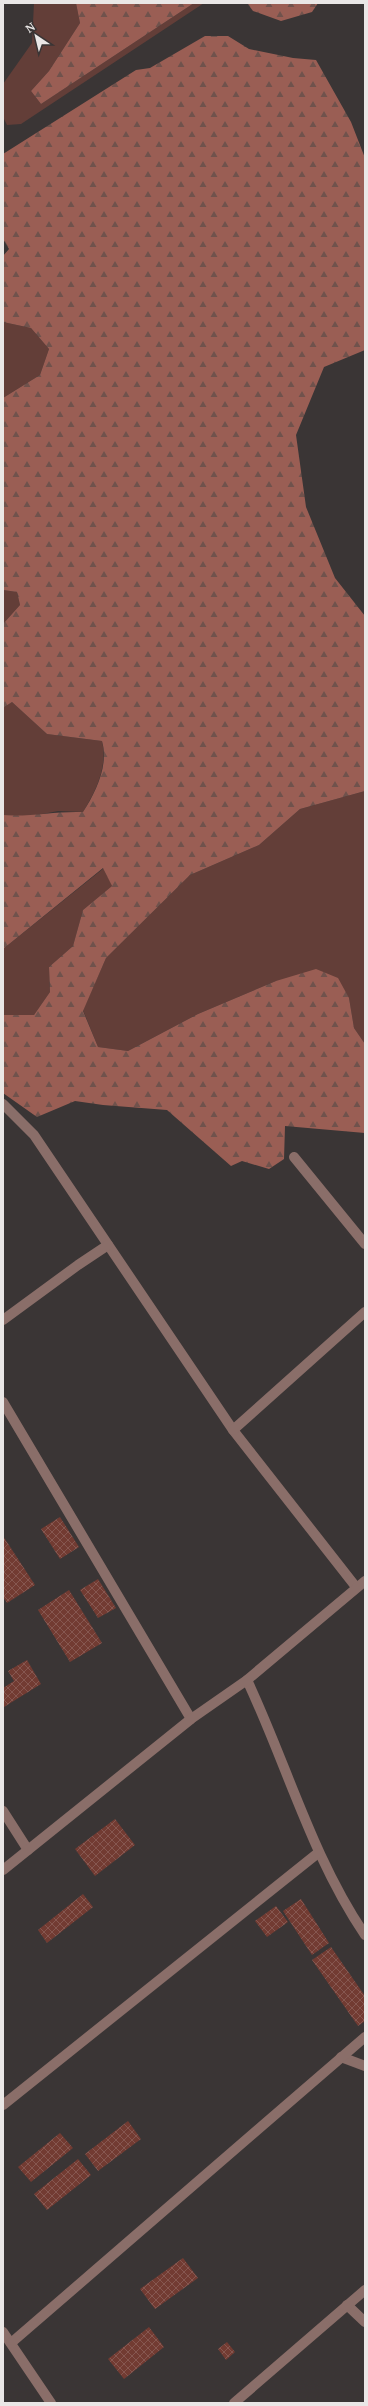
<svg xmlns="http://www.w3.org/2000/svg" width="368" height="2406" viewBox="0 0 368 2406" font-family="'Noto Serif',serif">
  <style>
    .grass { fill: #633e38 }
    .forest { fill: url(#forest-firs) }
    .building { fill: url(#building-cross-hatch) }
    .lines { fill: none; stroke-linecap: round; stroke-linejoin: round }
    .minor { stroke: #8a6e69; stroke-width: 10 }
  </style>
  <defs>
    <pattern id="forest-firs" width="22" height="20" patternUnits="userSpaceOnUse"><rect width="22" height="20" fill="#9a5e54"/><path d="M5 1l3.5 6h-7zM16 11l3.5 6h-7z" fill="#70524c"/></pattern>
    <pattern id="building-cross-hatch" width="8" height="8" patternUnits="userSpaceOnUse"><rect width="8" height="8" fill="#723b32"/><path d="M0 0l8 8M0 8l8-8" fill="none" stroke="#865750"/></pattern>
  </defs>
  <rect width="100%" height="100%" fill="#3a3535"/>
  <g class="grass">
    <polygon points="34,3 76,3 80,23 49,71 31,91 41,104 194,3 204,3 21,124 7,125 3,117 3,84 32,43"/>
    <polygon points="3,322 31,328 49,349 40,375 3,398"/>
    <polygon points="3,590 17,592 20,605 3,624"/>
    <path d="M12,702L47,734L102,741C108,766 96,791 83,812L58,811L27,817L3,815V708Z"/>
    <polygon points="365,791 365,1044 354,1028 349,998 276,981 198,1014 128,1051 98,1047 83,1010 106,958 190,875 259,845 300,809"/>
    <polygon points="104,868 112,886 83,910 73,946 49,967 50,992 34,1015 3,1015 3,949"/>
  </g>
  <g class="forest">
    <polygon points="76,3 194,3 41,104 31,91 49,71 80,23"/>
    <polygon points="247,3 318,3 312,12 281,21 253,11"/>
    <path d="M205,36H228L249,49L293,58L316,60L351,122L365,158V350L324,367L296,435L306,507L335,578L365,616V791L300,809L259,845L190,875L106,958L83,1011L98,1047L128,1051L198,1014L276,981L316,969L338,978L349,998L354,1028L365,1044V1133L285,1126L284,1159L269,1169L242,1161L231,1166L167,1110L103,1105L75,1101L37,1117L3,1093V1015H34L50,992L49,967L73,946L83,910L112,886L103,868L3,949V815C31,817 55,811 83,812C96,792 109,765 102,741L47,734L12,702L3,708V624L20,605L17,592L3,590V398L40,375L49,349L31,328L3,322V256L9,249L3,239V154L136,70L150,68Z"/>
  </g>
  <g class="building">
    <polygon points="60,1517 79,1547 60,1559 41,1529"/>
    <polygon points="3,1536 35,1585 7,1603 3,1597"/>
    <polygon points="98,1579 116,1608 98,1618 80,1590"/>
    <polygon points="69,1590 102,1643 70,1662 38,1610"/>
    <polygon points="27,1660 41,1684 4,1707 3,1688 14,1681 8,1671"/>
    <polygon points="115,1819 135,1845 95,1876 75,1849"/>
    <polygon points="83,1894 93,1907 47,1943 38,1930"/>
    <polygon points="301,1899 329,1943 312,1955 283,1911"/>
    <polygon points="276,1906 288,1922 267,1937 255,1921"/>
    <polygon points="331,1947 365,1996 365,2021 358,2026 312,1960"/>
    <polygon points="128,2121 141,2139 98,2171 85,2154"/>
    <polygon points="60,2133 73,2148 31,2182 18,2167"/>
    <polygon points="78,2159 91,2175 47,2210 34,2194"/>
    <polygon points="183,2258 198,2278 155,2309 140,2289"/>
    <polygon points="149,2327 164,2347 124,2379 108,2359"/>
    <polygon points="227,2342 235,2352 226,2360 218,2349"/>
  </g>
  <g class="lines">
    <g class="minor">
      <polyline points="3,1104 34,1135 233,1430 356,1587"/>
      <polyline points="294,1157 365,1244"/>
      <polyline points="3,1320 78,1265 108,1245"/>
      <polyline points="3,1402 191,1719"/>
      <polyline points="233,1430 365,1312"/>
      <path d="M247,1680C287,1765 312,1857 365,1935"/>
      <polyline points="3,1811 28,1850"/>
      <polyline points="3,1870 191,1719 247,1680 365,1581"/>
      <polyline points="341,2057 365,2066"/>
      <polyline points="3,2105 318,1853"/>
      <polyline points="347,2305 365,2322"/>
      <polyline points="3,2332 51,2403"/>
      <polyline points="11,2343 365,2037"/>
      <polyline points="234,2403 365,2290"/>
    </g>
  </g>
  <rect width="368" height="2406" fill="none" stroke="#eae7e6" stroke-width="8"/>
  <g transform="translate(36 36) rotate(325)" stroke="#3a3535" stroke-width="3" paint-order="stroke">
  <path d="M0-3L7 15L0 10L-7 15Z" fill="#eae7e6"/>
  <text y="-6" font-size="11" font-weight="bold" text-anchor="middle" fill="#eae7e6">N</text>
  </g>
</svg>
